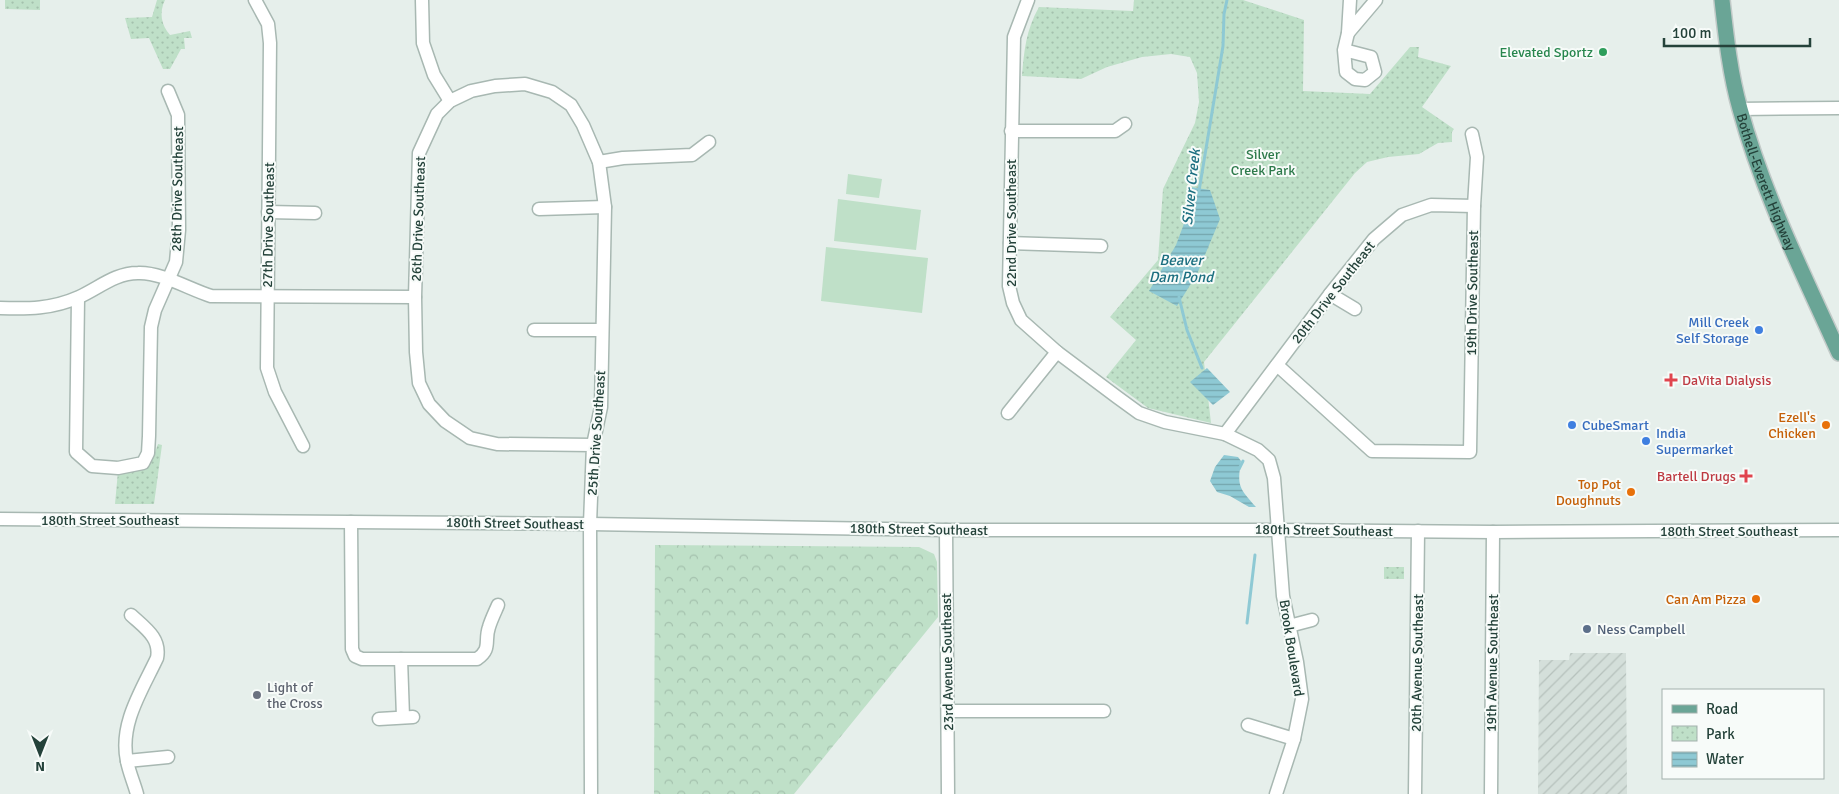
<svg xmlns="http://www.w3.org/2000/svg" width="1839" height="794" viewBox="0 0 1839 794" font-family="Signika,sans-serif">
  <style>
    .industrial { fill: url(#industrial-furrows) }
    .grass { fill: #bfe0c8 }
    .forest { fill: url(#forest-crowns) }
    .park { fill: url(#park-dots) }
    .water { fill: url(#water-rules) }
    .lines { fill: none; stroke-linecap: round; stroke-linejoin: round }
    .stream { stroke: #8ec9d4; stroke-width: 3 }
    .minor-casing { stroke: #a8b8b2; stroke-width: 15 }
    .major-casing { stroke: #c2cac8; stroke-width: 18 }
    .minor { stroke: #fff; stroke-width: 12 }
    .major { stroke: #6aa596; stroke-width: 15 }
    .leisure-dot { fill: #2e9e5b; stroke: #f7fbf9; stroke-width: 2 }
    .shop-dot { fill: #3f7fe0; stroke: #f7fbf9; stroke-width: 2 }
    .health-dot { fill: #e0444e; stroke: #f7fbf9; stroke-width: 2 }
    .food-dot { fill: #e8710a; stroke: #f7fbf9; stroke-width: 2 }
    .service-dot { fill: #5c6f8a; stroke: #f7fbf9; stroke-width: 2 }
    .worship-dot { fill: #6b7280; stroke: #f7fbf9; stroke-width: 2 }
    .labels { text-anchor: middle; stroke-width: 4; stroke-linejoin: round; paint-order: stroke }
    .leisure-label { font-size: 14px; fill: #27864d; stroke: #f7fbf9; text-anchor: end }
    .park-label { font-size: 14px; fill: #2d7a4b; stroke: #f7fbf9 }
    .street-label { font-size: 14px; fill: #24423a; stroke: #f7fbf9 }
    .shop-label { font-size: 14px; fill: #366cbe; stroke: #f7fbf9; text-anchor: start }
    .health-label { font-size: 14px; fill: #be3a42; stroke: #f7fbf9; text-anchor: start }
    .food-label { font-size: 14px; fill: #c56008; stroke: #f7fbf9; text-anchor: end }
    .service-label { font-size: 14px; fill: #4e5e75; stroke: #f7fbf9; text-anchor: start }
    .worship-label { font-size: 14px; fill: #5b616d; stroke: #f7fbf9; text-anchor: start }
    .water-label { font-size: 15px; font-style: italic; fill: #1c6f80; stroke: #f7fbf9 }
  </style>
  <defs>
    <pattern id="industrial-furrows" width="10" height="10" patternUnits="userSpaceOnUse" patternTransform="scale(1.25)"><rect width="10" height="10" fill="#d4dfda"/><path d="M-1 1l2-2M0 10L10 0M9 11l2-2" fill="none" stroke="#b6c1bc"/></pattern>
    <pattern id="forest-crowns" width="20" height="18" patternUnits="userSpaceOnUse" patternTransform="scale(1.25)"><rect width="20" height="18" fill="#bfe0c8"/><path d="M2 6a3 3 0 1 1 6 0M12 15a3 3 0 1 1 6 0" fill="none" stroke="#a4c1ad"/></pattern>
    <pattern id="park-dots" width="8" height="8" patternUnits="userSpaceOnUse" patternTransform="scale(1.25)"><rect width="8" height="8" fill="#bfe0c8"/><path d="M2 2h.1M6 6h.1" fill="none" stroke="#a4c1ad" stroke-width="1.8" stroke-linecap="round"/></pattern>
    <pattern id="water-rules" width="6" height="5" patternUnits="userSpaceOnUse" patternTransform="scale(1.25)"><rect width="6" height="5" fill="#8ec9d4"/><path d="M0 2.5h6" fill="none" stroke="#74a5ad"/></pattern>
  </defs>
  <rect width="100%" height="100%" fill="#e6efeb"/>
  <polygon class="industrial" points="1570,653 1626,653 1627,794 1538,794 1539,660 1569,660"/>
  <g class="grass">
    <polygon points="848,174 882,179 879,198 846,194"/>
    <polygon points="838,199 921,210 916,250 834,241"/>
    <polygon points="826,247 928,258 922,313 821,301"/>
  </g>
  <polygon class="forest" points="655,545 919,547 934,554 937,562 938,617 794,794 654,794"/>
  <g class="park">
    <polygon points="5,0 40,0 40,10 5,9"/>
    <path d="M157,0H165C159,12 161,25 170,35L190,31L192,38H184L185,49H181L170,69H163L149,38L131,39L125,18L152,17Z"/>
    <path d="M1134,0H1243L1304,20L1303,91L1370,94L1410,47H1419L1418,57L1451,66L1422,107L1454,129L1452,132V142L1438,143L1419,154L1388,157L1367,162L1355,173L1204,362L1211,423L1148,408L1106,377L1136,340L1110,317L1158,260L1163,189L1195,123L1199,102L1197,73L1190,57L1171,54L1142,57L1107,67L1081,79L1022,76C1024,51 1026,30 1039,7L1133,11Z"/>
    <path d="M158,444L162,445L154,504H115L118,471C147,470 148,473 158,444Z"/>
    <rect x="1384" y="567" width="20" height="12"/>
  </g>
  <g class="water">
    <polygon points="1190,187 1210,190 1220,219 1197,274 1177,306 1149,291 1176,245 1185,221"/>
    <polygon points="1207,368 1230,392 1213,405 1190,382"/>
    <path d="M1224,455L1238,457L1241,461C1237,486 1239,488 1256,507H1249L1230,496L1217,492L1210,481L1215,467Z"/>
  </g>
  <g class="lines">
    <g class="stream">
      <polyline points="1199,191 1223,46 1224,14 1227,0"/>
      <polyline points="1179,297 1187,330 1202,368"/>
      <polyline points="1239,469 1243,461"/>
      <polyline points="1247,623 1255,555"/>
    </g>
    <g class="minor-casing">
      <g id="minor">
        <polyline points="255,0 268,24 270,43 267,368 275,392 303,446"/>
        <polyline points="422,0 423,43 434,75 450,101"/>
        <polyline points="1028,0 1014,37 1009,286 1013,303 1021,320 1057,352 1117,397 1139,413 1165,422 1225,434 1258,450 1269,460 1274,478 1283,596 1297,662 1302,699 1294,739 1276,794"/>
        <polyline points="1348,33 1376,0"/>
        <polyline points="1344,50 1371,57 1375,72 1365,80 1355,79 1346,72 1344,50 1348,33 1350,0"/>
        <polyline points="1739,109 1839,108"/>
        <polyline points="1011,131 1115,131 1125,124"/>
        <polyline points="599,162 623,158 692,155 709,142"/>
        <polyline points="539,209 605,207"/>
        <polyline points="268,212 315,213"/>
        <polyline points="1010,243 1101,246"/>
        <polyline points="1330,294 1355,309"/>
        <polyline points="78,298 76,452 92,466 118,468 143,463 148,453 149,436 151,327 155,310 176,262 179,230 178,115 168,91"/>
        <path d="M0,308C28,309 52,309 79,297C99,288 115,273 138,273C161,272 189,289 211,296L415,297"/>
        <polyline points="534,330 602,330"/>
        <polyline points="1277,365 1372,451 1470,452 1474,206 1477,157 1472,134"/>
        <polyline points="1008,413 1057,352"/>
        <polyline points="1225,434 1330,294 1374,239 1402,215 1431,205 1474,206"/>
        <polyline points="0,519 590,524 946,530 1277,530 1493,532 1839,530"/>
        <path d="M351,522L352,649L355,656L362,659H477C492,649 484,641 489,627C491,620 495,612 498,605"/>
        <polyline points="946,530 948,794"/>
        <path d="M131,615C145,628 161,638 157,658C142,690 119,724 127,761C129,772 134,783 137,794"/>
        <polyline points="1289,626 1312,620"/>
        <polyline points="401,659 403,717"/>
        <polyline points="949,711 1104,711"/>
        <polyline points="379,719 413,717"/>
        <polyline points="1248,725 1294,739"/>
        <polyline points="127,761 168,757"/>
        <polyline points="591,794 590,524 593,445 601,407 605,207 599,162 583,125 571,105 552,92 525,84 495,86 471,91 450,101 437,114 419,153 415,297 416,352 419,383 429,404 445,421 470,438 497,444 593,445"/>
        <polyline points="1415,794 1418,531"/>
        <polyline points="1491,794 1493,532"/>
      </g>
    </g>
    <g class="major-casing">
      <g id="major">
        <path id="s1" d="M1722,0C1726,36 1730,74 1740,109C1763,194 1803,273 1839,353"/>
      </g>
    </g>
    <use href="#minor" class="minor"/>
    <use href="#major" class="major"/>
  </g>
  <circle class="leisure-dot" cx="1603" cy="52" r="5"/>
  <g class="shop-dot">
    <circle cx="1759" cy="330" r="5"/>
    <circle cx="1572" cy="425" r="5"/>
    <circle cx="1646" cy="441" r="5"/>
  </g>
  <g class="health-dot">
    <path d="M1668.5 372.5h5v5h5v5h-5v5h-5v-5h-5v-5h5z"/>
    <path d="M1743.5 468.5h5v5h5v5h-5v5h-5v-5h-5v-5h5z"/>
  </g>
  <g class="food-dot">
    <circle cx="1826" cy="425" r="5"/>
    <circle cx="1631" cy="492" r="5"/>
    <circle cx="1756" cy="599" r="5"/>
  </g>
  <circle class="service-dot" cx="1587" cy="629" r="5"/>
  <circle class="worship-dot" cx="257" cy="695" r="5"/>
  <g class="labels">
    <g class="leisure-label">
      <text x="1593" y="57">Elevated Sportz</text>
    </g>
    <g class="park-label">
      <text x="1263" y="159">Silver<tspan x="1263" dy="16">Creek Park</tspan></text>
    </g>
    <g class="street-label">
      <text dy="5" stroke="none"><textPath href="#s1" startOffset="188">Bothell-Everett Highway</textPath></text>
      <text transform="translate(177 189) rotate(-89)" y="5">28th Drive Southeast</text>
      <text transform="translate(418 219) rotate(-88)" y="5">26th Drive Southeast</text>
      <text transform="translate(1011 223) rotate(-90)" y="5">22nd Drive Southeast</text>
      <text transform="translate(268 225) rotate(-89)" y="5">27th Drive Southeast</text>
      <text transform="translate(1333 292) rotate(-52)" y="5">20th Drive Southeast</text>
      <text transform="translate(1472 293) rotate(-89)" y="5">19th Drive Southeast</text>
      <text transform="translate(596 433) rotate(-86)" y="5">25th Drive Southeast</text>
      <text x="110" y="525">180th Street Southeast</text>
      <text transform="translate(515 523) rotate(1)" y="5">180th Street Southeast</text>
      <text transform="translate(919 529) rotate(1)" y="5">180th Street Southeast</text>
      <text transform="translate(1324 530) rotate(1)" y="5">180th Street Southeast</text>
      <text x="1729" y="536">180th Street Southeast</text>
      <text transform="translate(1292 648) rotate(81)" y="5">Brook Boulevard</text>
      <text transform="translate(947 662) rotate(-91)" y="5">23rd Avenue Southeast</text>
      <text transform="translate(1417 663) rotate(-89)" y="5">20th Avenue Southeast</text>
      <text transform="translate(1492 663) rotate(-89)" y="5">19th Avenue Southeast</text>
    </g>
    <g class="shop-label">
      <text x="1749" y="327" text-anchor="end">Mill Creek<tspan x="1749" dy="16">Self Storage</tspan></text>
      <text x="1582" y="430">CubeSmart</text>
      <text x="1656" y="438">India<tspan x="1656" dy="16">Supermarket</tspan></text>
    </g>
    <g class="health-label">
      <text x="1682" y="385">DaVita Dialysis</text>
      <text x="1736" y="481" text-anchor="end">Bartell Drugs</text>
    </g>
    <g class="food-label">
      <text x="1816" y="422">Ezell's<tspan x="1816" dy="16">Chicken</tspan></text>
      <text x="1621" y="489">Top Pot<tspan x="1621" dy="16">Doughnuts</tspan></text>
      <text x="1746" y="604">Can Am Pizza</text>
    </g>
    <g class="service-label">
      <text x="1597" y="634">Ness Campbell</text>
    </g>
    <g class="worship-label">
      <text x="267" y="692">Light of<tspan x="267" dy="16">the Cross</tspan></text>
    </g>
    <g class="water-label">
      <text transform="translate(1191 187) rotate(-84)" y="5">Silver Creek</text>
      <text x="1181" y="265">Beaver<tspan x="1181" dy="17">Dam Pond</tspan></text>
    </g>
  </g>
  <rect x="1662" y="689" width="162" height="90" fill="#f7fbf9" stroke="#a3b1ad"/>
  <rect x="1672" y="705" width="25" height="8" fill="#6aa596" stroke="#a3b1ad"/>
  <text x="1706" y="714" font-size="15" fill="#24423a">Road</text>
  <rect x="1672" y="726" width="25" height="15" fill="url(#park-dots)" stroke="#a3b1ad"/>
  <text x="1706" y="739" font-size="15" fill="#24423a">Park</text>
  <rect x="1672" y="752" width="25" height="15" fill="url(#water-rules)" stroke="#a3b1ad"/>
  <text x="1706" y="764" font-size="15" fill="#24423a">Water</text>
  <g transform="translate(40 754) rotate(180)" stroke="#f7fbf9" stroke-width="4" paint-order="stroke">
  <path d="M0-4L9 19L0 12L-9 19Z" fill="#24423a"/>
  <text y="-8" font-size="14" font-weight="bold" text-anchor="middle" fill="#24423a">N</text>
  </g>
  <path d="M1664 38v8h146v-8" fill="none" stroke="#24423a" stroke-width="2.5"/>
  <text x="1672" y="38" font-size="15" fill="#24423a" stroke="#f7fbf9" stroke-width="4" paint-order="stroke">100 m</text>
</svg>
